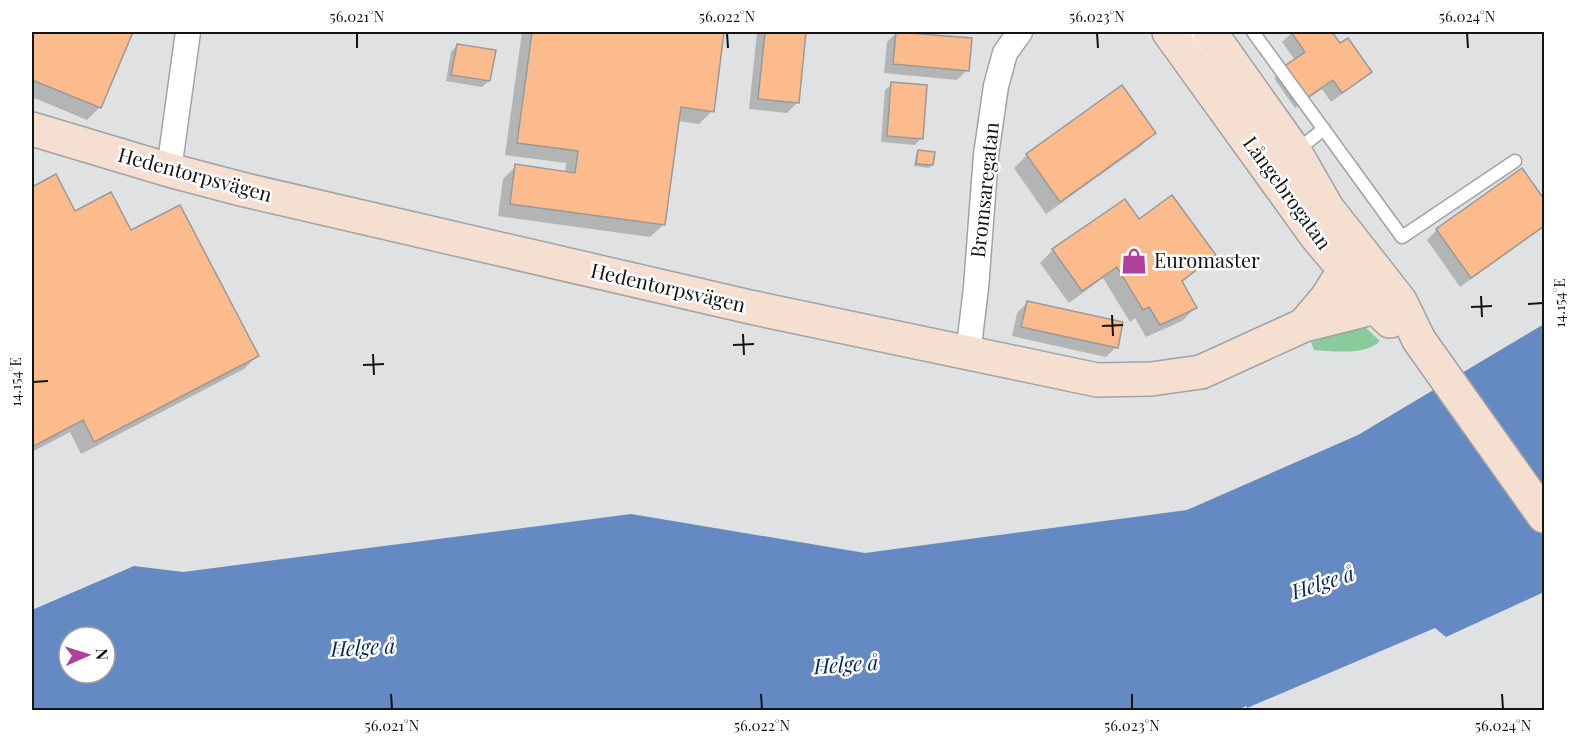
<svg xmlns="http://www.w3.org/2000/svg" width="1576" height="742" viewBox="0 0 1576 742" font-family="'Playfair Display',serif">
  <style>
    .green { fill: #8acb9e }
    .water { fill: #6589c2; fill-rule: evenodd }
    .shadow { fill: #0003 }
    .building { fill: #fbbb8c; stroke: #9b9998; stroke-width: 1.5 }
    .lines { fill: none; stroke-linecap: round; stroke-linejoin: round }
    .lane-casing { stroke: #a1a2a4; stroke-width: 15 }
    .street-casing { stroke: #a1a2a4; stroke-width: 27 }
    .secondary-casing { stroke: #a1a2a4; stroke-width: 36 }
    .lane { stroke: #fff; stroke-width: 12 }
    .street { stroke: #fff; stroke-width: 24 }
    .secondary { stroke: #f5dfd0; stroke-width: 33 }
    .ticks { fill: none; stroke: #141415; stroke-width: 2 }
    .labels { text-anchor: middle; stroke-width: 5; stroke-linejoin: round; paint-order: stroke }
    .street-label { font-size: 20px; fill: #141415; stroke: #fff }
    .poi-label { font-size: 20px; fill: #141415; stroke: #fff; text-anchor: start }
    .water-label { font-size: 21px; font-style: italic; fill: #072a5e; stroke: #fff }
    .neatline { fill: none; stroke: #141415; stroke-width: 2 }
    .ticks-label { font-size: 15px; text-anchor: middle; fill: #141415 }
  </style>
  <rect width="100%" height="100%" fill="#e0e1e2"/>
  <path class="green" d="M1365,327L1380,341C1365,356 1333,351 1314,350L1311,342L1355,328Z"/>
  <path class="water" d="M1544,324V592L1446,637L1435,628L1247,708V706L1235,710H32V610L134,566L183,572L631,514L865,553L1187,510L1358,435ZM69,637H105V673H69Z"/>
  <g class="shadow">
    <polygon points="32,32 132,32 100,107 87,120 32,97"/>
    <polygon points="522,32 723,32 712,111 699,124 678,121 663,225 650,237 498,216 503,179 516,166 565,173 566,163 505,155"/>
    <polygon points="757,32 804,32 797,103 787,113 749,109"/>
    <polygon points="897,32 970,39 967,70 957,80 884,73 887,42"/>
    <polygon points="1293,32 1330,32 1340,45 1370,72 1360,81 1331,102 1322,89 1295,108 1274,78 1295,60 1282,42"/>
    <polygon points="457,45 489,81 482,87 446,81 451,52"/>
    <polygon points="892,84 921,138 915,145 881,142 885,90"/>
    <polygon points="1121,87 1154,133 1141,146 1046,214 1014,168 1027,155"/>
    <polygon points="919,152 932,165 929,168 914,166 916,155"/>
    <polygon points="1522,170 1544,202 1544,227 1460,287 1427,240 1437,230"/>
    <polygon points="55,176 74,213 130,232 257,356 244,369 81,454 70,432 32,452 32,188"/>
    <polygon points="1124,201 1139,221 1214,255 1181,283 1195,308 1182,321 1146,337 1135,318 1130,322 1103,278 1069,303 1040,263 1053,250"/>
    <polygon points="1027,303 1116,347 1106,357 1012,336 1017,313"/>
  </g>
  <g class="building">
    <polygon points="32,32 133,32 101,108 32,80"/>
    <polygon points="532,32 724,32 714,112 681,107 665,225 510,204 515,164 575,173 578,151 517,143"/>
    <polygon points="765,32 806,32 799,103 758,99"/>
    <polygon points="896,32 972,38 969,71 893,64"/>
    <polygon points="1291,32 1332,32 1340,43 1348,38 1372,72 1342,93 1333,80 1305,99 1283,67 1305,52"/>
    <polygon points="457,44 496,50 490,81 451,75"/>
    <polygon points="891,82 927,85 923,139 887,136"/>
    <polygon points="1122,85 1156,133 1060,202 1026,154"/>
    <polygon points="918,150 935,152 933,165 916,164"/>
    <polygon points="1522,168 1544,199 1544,226 1471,278 1436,229"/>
    <polygon points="56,174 75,211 111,192 131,230 180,205 259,356 94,442 83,420 32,447 32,187"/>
    <polygon points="1172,195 1216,255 1182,281 1197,308 1160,325 1149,307 1143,310 1117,267 1082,291 1052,249 1125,199 1139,219"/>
    <polygon points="1027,301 1123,322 1118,348 1021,327"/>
  </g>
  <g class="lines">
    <g class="lane-casing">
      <g id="lane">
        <polyline points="1253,32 1402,237 1515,161"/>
        <polyline points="1296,151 1324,129"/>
      </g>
    </g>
    <g class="street-casing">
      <g id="street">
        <polyline points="1191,32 1213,62"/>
        <polyline points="169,170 188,32"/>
        <polyline points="968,354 976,288 986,155 996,86 1005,53 1020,32"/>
      </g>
    </g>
    <g class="secondary-casing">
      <g id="secondary">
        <polyline points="1169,32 1317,237 1376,307 1390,321"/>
        <polyline points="1210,32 1295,152 1327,208 1400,301 1419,340 1544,516"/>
        <polyline points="32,129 169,170 245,190 750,307 1097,380 1151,379 1201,372 1304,325 1376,307"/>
        <polyline points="1304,325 1326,299 1340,277 1347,247"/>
      </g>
    </g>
    <use href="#lane" class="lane"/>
    <use href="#street" class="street"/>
    <use href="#secondary" class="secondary"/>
  </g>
  <path class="ticks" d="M357,33V48M727,33L728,48M1097,33L1098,48M1467,33L1468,48M1481,296L1482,317M1528,304L1543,303M1471,307L1492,306M1112,315L1113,336M1102,326L1123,325M743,334L744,355M733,345L754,344M373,354L374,375M363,365L384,364M33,382L48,381M391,694L392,709M761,694L762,709M1132,694V709M1502,694L1503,709"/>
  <defs>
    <g id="shop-bare" transform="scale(2.07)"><path d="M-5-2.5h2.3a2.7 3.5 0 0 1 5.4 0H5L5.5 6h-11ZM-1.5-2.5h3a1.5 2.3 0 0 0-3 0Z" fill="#b0409c" stroke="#fff" stroke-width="2.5" paint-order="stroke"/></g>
  </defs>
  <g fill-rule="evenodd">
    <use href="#shop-bare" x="1134" y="261"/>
  </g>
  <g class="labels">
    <g class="street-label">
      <text transform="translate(195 175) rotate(15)" y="7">Hedentorpsvägen</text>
      <text transform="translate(985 190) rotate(-84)" y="7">Bromsaregatan</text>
      <text transform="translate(1287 193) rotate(54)" y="7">Långebrogatan</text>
      <text transform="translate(668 288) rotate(13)" y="7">Hedentorpsvägen</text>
    </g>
    <g class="poi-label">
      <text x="1154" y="268">Euromaster</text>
    </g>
    <g class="water-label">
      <text transform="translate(1323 583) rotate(-18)" y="7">Helge å</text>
      <text transform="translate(363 648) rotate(-3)" y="7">Helge å</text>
      <text transform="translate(846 665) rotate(-4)" y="7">Helge å</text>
    </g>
  </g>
  <rect width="1576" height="742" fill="none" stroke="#ffffff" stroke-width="66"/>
  <g transform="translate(87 655) rotate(87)"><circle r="28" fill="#ffffff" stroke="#a1a1a1" stroke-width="1.5"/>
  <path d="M0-4.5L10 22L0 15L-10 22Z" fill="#b0409c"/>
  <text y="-9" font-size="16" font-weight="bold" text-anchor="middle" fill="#141415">N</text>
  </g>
  <rect x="33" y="33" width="1510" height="676" class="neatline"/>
  <g class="ticks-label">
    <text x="357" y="22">56.021°N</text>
    <text x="727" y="22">56.022°N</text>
    <text x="1097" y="22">56.023°N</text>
    <text x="1467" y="22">56.024°N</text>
    <text transform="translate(1560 303) rotate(-90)" y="5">14.154°E</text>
    <text transform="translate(16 382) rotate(-90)" y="5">14.154°E</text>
    <text x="392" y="731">56.021°N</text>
    <text x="762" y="731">56.022°N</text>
    <text x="1132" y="731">56.023°N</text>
    <text x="1503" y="731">56.024°N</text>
  </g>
</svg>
